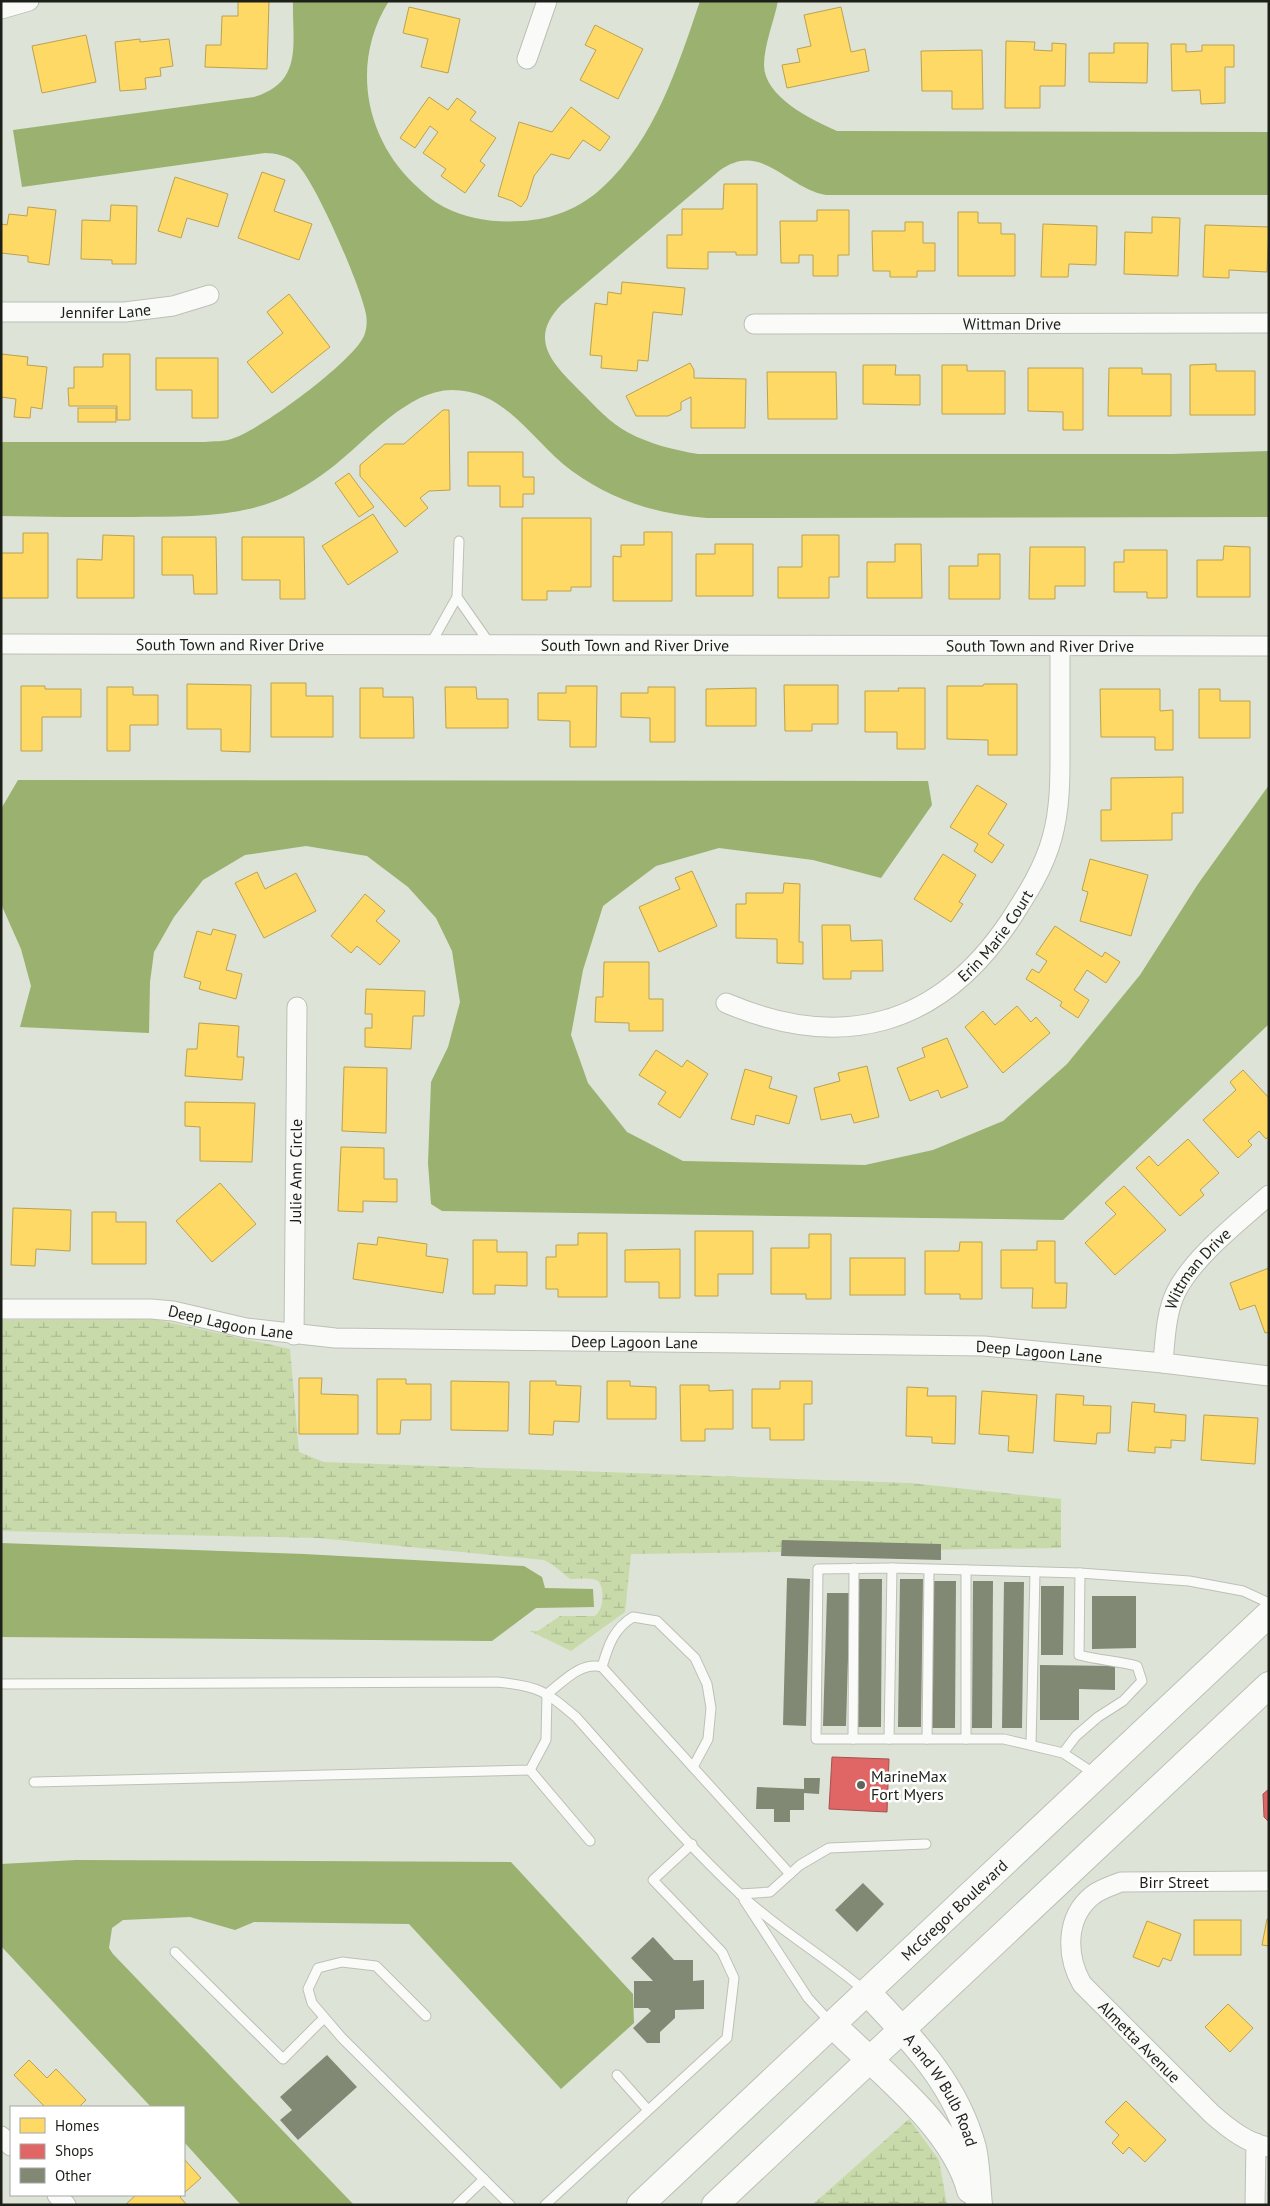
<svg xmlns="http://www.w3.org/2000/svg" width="1270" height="2206" viewBox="0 0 1270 2206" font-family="'PT Sans',sans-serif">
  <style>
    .wetland { fill: url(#wetland-marsh) }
    .water { fill: #9ab16f }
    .homes { fill: #ffd966; stroke: #bba24f }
    .shops { fill: #e06666; stroke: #a6514f }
    .building { fill: #818874 }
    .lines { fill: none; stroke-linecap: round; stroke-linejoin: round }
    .lane-casing { stroke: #bcc0b6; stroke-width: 11 }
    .street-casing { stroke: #bcc0b6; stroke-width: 21 }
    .secondary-casing { stroke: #bcc0b6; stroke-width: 28 }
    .lane { stroke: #fafbf9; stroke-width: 9 }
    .street { stroke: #fafbf9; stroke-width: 19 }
    .secondary { stroke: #fafbf9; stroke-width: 26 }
    .poi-dot { fill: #60645a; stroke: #fff; stroke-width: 2 }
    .labels { text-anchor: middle; stroke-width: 5; stroke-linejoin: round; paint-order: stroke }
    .street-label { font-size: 16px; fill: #1d2018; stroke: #fff }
    .poi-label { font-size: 16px; fill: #1d2018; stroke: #fff; text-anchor: start }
  </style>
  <defs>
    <pattern id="wetland-marsh" width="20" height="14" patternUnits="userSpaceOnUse" patternTransform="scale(1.25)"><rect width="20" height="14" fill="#c8daaa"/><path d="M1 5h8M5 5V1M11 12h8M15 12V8" fill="none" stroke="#abbb92"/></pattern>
  </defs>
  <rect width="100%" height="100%" fill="#dde3d6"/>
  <g class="wetland">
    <path d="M154,1319L290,1349L299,1452L324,1462L910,1483L1061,1499V1548L631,1554L625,1612L571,1651L530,1631H538L560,1616H594C604,1612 605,1587 598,1581C592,1577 577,1579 570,1579L553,1565L544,1560L318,1538L1,1531V1320Z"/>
    <polygon points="909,2119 939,2160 947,2205 812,2205"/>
  </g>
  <g class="water">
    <path d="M293,1H389C351,61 364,136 414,184C423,192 432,201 444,207C467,219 495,223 521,221C551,220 581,208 603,187C655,139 678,66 700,1H778C774,21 764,45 764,65C764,97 812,120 837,131L1269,132V195H826C785,187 761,140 719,171L562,304C526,340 554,365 582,393C596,407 610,423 629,433C650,444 674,450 698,454H1172L1269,451V517L707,518C656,514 614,501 572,471C532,442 507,390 452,390C408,390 368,439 335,465C317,479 296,493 275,501C229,519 179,516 131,517C88,517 44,517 1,516V442H204C214,441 225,442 234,438C260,430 360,357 365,333C367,327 367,320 366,314C361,287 315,180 296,163C288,156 275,153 265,153L22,187L13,130L254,97C304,82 292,43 293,1Z"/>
    <polygon points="18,780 928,781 932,805 881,878 813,860 719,848 656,866 603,906 583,970 571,1035 588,1083 627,1132 683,1161 865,1165 933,1150 1003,1121 1067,1064 1140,975 1198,884 1269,785 1269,1024 1063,1220 442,1211 431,1204 428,1163 431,1082 448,1047 460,1002 452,951 436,918 408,887 367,856 306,846 245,855 203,880 174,917 154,952 150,982 149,1033 20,1027 31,986 21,949 1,904 1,809"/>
    <polygon points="1,1543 304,1554 524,1566 542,1577 545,1588 593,1589 594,1607 536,1608 492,1641 1,1637"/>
    <polygon points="76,1860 511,1862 633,1994 634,2023 561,2089 409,1924 254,1922 235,1930 190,1917 123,1920 112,1928 109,1948 113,1954 354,2205 241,2205 184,2142 184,2107 151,2107 1,1946 1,1864"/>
  </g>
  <g class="homes">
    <polygon points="238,1 269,1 267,69 205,67 206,45 221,45 222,16 238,16"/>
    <polygon points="409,7 460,19 448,73 421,67 428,39 403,33"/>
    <polygon points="841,7 851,52 865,49 869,71 787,88 782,65 800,62 797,49 811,46 804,15"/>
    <polygon points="595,25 643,49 618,99 580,80 596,50 585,45"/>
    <polygon points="86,35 96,82 42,93 32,46"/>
    <polygon points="140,39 140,42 169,39 173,66 160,68 161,76 145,78 146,89 120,91 115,42"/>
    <polygon points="1006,41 1035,42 1034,50 1052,51 1052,43 1066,44 1065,86 1040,86 1040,108 1005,108"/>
    <polygon points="1114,43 1148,43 1147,83 1089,82 1089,53 1114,53"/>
    <polygon points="1171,44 1186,44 1186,52 1202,51 1202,45 1234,45 1234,67 1225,67 1225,103 1201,104 1200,90 1172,91"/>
    <polygon points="982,50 983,109 952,109 952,91 922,91 921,51"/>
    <polygon points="429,97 448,110 457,98 476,112 470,120 496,138 480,161 485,165 465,193 441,176 446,169 423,153 438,132 430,126 415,148 400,138"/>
    <polygon points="571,107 610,137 600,151 583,140 569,159 551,154 534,176 527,199 521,207 512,201 498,196 519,122 552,132"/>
    <polygon points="262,172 285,180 274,211 312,224 299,260 238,238"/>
    <polygon points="175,177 228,194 218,227 187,218 181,238 158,231"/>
    <polygon points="724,184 757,184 757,255 736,255 736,252 708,252 708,269 667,268 667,235 682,235 682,209 723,209"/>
    <polygon points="111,205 137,206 136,264 112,264 112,260 81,259 82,220 110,221"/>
    <polygon points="28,207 56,210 49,265 28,262 28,256 1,253 1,224 7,225 9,214 27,216"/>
    <polygon points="817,210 849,210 849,255 838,255 838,276 813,276 813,255 799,255 799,263 781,263 780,221 817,221"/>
    <polygon points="958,212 978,212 978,223 1001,223 1001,234 1015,234 1015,276 958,276"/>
    <polygon points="1152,217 1180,218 1178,276 1124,274 1125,232 1152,233"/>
    <polygon points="905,222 923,222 923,243 935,243 935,271 917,271 917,277 890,277 890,271 873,271 872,231 905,231"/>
    <polygon points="1043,224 1097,226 1096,265 1069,264 1068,277 1041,277"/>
    <polygon points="1205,225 1269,227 1267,272 1229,270 1229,278 1203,277"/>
    <polygon points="622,282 685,288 682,315 653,312 648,361 638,360 637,371 601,368 602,356 590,355 595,303 607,305 608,292 621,294"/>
    <polygon points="289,294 330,347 272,393 247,362 283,333 267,312"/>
    <polygon points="1,354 28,357 27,365 47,367 42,409 31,407 30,418 14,417 16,399 1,397"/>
    <polygon points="103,354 130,354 130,420 117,420 117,406 69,406 68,388 74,388 74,367 103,367"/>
    <polygon points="156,358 218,358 218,418 192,418 192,390 156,390"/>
    <polygon points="690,363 694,370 694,378 746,379 745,428 691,428 691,397 681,402 681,410 668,416 636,416 626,396"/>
    <polygon points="1216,364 1216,371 1255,371 1255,415 1190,415 1190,365"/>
    <polygon points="863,365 896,365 895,375 920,375 920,405 863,404"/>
    <polygon points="942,365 967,365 967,371 1005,371 1005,414 942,414"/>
    <polygon points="1028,368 1083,368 1083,430 1063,430 1063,412 1028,411"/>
    <polygon points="1109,368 1142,368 1142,374 1171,374 1171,416 1108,416"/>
    <polygon points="767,372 836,372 837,419 768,419"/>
    <rect x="78" y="408" width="38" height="14"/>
    <polygon points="443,410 449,410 450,490 429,491 420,498 428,508 405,527 360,476 360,465 385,444 404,444"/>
    <polygon points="468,452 523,452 523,477 534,477 534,494 523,494 523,507 500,507 500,486 468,486"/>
    <polygon points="349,473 374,507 359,517 335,483"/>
    <polygon points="373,514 398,552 348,585 322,546"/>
    <polygon points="522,518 591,518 591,587 571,587 571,591 547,591 547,600 522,600"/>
    <polygon points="644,532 672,532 672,601 613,601 613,556 621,557 621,545 644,545"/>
    <polygon points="23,533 48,533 48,598 1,598 1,553 23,553"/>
    <polygon points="103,535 134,536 134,598 77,598 77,559 102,560"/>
    <polygon points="802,535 839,535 839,577 829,577 829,598 778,598 778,567 802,567"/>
    <polygon points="162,537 216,537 217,594 194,594 193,575 162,575"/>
    <polygon points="242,537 304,537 305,599 280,599 280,580 242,580"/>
    <polygon points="715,544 753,544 753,596 696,596 696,554 715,554"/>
    <polygon points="895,544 921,544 922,598 867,598 867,562 895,562"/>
    <polygon points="1224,546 1250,547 1250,597 1197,597 1197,560 1223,560"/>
    <polygon points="1030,547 1085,547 1085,586 1055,586 1055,599 1029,599"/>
    <polygon points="1124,550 1167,550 1167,598 1147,598 1147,592 1114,592 1114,562 1124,562"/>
    <polygon points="978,554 1000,554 1000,599 949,599 949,566 978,566"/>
    <polygon points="271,683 306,683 306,696 333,696 333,737 271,737"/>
    <polygon points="187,684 251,685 250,752 221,751 221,729 187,729"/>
    <polygon points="984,684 1017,684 1017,755 988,755 988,740 947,739 947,686 983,686"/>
    <polygon points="784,685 838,685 838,724 812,724 812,731 785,731"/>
    <polygon points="21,686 45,686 45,689 81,689 81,717 42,717 42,751 21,751"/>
    <polygon points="566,686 597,686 596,747 570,747 570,721 538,720 538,693 566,693"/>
    <polygon points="107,687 133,687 133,695 158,695 158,725 130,725 130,751 107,751"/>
    <polygon points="445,687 476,687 477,699 508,699 508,728 446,728"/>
    <polygon points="648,687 675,687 675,742 650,742 650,718 621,717 621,693 648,693"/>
    <polygon points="360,688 383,688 383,697 413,697 414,738 360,738"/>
    <polygon points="756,688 756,726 706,726 706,689"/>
    <polygon points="898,688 925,688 925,749 897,749 897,732 865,732 865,691 899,691"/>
    <polygon points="1100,689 1160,689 1160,711 1173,710 1173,750 1155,750 1155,737 1101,737"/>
    <polygon points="1199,689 1220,689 1220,701 1250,701 1250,738 1199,738"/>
    <polygon points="1183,777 1183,813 1172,813 1172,840 1101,841 1101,810 1111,810 1111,778"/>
    <polygon points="977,785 1007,804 988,834 1004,845 992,863 974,851 978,844 950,827"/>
    <polygon points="943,854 976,875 959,902 963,904 951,922 914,899"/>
    <polygon points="1090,859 1148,875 1131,936 1080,921 1088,892 1082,890"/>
    <polygon points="692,871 717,926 659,952 639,907 680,889 675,878"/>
    <polygon points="257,872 265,889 296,873 316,911 264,938 235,883"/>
    <polygon points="784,883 800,884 799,942 803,942 803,964 777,963 777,939 736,938 736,904 746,904 746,893 783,893"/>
    <polygon points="365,894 385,911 376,921 400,941 380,965 357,946 351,953 331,936"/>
    <polygon points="822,925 850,925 851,941 882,940 883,971 851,971 851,979 823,979"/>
    <polygon points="1055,926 1102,957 1105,952 1120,962 1106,983 1087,970 1074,990 1089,1000 1078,1018 1060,1006 1062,1002 1026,979 1032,969 1039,973 1047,961 1036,954"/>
    <polygon points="213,929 236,935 226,970 242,974 236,999 199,989 201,982 184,977 197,931 211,935"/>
    <polygon points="604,962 649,962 649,999 663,999 663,1031 629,1031 629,1023 595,1022 596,997 603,997"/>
    <polygon points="366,989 425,991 424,1016 413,1016 411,1049 365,1047 365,1028 372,1028 372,1014 365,1014"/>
    <polygon points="1017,1006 1031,1022 1036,1017 1050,1033 1003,1073 965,1027 983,1011 995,1025"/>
    <polygon points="199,1023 239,1026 237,1057 244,1057 242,1080 185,1076 187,1049 197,1049"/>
    <polygon points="947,1038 968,1087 941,1098 938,1090 910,1101 897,1068 925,1057 922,1048"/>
    <polygon points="656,1050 682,1067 687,1060 708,1074 680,1118 658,1104 666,1092 639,1075"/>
    <polygon points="867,1066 879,1117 854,1123 851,1114 821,1120 814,1088 840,1081 838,1073"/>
    <polygon points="344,1067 387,1068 386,1133 342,1131"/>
    <polygon points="745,1069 772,1077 769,1088 797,1096 789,1124 756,1115 754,1125 731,1119"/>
    <polygon points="1243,1070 1269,1098 1269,1136 1266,1139 1259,1131 1248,1141 1252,1145 1238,1158 1203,1120 1236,1090 1230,1082"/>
    <polygon points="185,1102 255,1103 252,1162 200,1161 200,1127 185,1126"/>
    <polygon points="1188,1139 1219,1173 1200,1190 1204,1195 1180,1216 1136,1168 1149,1156 1158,1166"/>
    <polygon points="341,1147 384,1148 384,1179 397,1179 397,1202 363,1201 363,1212 338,1211"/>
    <polygon points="220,1183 256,1224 212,1262 176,1221"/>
    <polygon points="1124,1186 1166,1230 1115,1275 1085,1243 1116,1214 1105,1203"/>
    <polygon points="13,1208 71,1210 70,1251 36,1249 35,1266 11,1265"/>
    <polygon points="92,1212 116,1212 116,1222 146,1222 146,1264 92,1264"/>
    <polygon points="695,1231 753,1231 753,1274 718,1274 718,1296 695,1296"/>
    <polygon points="578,1233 607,1233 607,1297 558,1297 558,1289 546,1289 546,1257 556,1257 556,1245 578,1245"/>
    <polygon points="809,1234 831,1234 831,1299 806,1299 806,1294 771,1294 771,1248 809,1248"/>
    <polygon points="378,1237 427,1244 426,1256 448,1259 443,1293 353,1279 358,1243 377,1245"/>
    <polygon points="473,1240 497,1240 497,1252 527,1252 527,1286 495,1285 495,1294 473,1294"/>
    <polygon points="1037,1241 1055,1241 1055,1283 1067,1283 1066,1308 1032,1308 1033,1288 1001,1288 1001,1250 1037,1250"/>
    <polygon points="960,1242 982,1242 982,1299 960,1299 960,1294 925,1294 925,1251 959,1251"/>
    <polygon points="680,1249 680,1298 659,1298 659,1282 625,1282 625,1250"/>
    <rect x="850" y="1258" width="55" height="37"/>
    <polygon points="1269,1268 1269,1332 1265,1333 1255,1305 1240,1310 1230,1283"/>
    <polygon points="299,1378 322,1378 321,1394 358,1395 358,1434 299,1434"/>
    <polygon points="377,1379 406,1379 406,1384 431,1384 431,1420 401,1420 400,1434 377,1434"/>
    <polygon points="451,1381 509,1382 508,1431 451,1430"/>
    <polygon points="530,1381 556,1381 556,1385 581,1386 579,1422 554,1421 553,1435 529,1434"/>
    <polygon points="607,1381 630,1381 630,1386 656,1387 656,1419 607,1419"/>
    <polygon points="780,1381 812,1381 812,1404 804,1404 804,1440 770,1440 770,1428 752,1428 752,1389 780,1389"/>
    <polygon points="680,1385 709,1385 709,1391 733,1390 733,1429 705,1429 705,1441 681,1441"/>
    <polygon points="907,1387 928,1388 927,1396 956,1396 955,1444 932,1443 932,1437 906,1436"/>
    <polygon points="982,1391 1037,1395 1033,1453 1008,1451 1009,1436 979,1434"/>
    <polygon points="1056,1394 1084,1396 1083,1405 1111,1406 1110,1433 1097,1433 1096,1444 1054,1441"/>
    <polygon points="1132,1402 1155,1404 1154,1412 1186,1415 1185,1441 1171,1440 1171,1448 1155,1447 1155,1453 1128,1451"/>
    <polygon points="1204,1415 1258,1418 1255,1464 1201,1460"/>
    <polygon points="1267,1919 1269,1919 1269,1946 1262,1945"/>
    <rect x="1194" y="1920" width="47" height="35"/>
    <polygon points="1147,1921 1181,1934 1171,1961 1163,1958 1159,1967 1133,1957"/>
    <polygon points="1228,2004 1253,2028 1230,2052 1205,2027"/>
    <polygon points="29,2060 47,2078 56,2069 86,2100 79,2107 45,2107 14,2075"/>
    <polygon points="1126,2101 1166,2140 1145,2162 1129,2147 1123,2154 1112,2143 1119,2135 1105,2122"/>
    <polygon points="184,2159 201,2178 184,2193"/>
    <polygon points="136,2195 182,2195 180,2197 187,2205 125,2205"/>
  </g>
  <g class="shops">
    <polygon points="832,1757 889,1759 887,1812 829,1809"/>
    <polygon points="1269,1789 1269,1822 1264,1817 1263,1794"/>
  </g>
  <g class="building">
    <polygon points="782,1540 941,1544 941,1560 781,1556"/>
    <polygon points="787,1578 810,1579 806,1726 783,1725"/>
    <polygon points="859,1579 882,1579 881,1727 858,1727"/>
    <polygon points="900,1579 923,1579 921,1727 898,1727"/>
    <polygon points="933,1581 956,1581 955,1728 932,1728"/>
    <polygon points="973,1581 993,1581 992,1728 972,1728"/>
    <polygon points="1004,1582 1024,1582 1022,1728 1002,1728"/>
    <polygon points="1041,1586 1064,1586 1063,1655 1041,1655"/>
    <polygon points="827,1593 850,1593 846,1726 823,1726"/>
    <polygon points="1092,1596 1136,1596 1136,1648 1092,1649"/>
    <polygon points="1040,1665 1115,1666 1115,1690 1079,1689 1079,1720 1040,1720"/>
    <polygon points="804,1778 820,1778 819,1794 804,1793 804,1810 790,1810 790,1822 774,1822 774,1809 756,1809 757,1787 804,1789"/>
    <polygon points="863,1883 884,1904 857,1932 835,1910"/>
    <polygon points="653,1937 674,1960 693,1960 693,1981 704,1980 704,2009 675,2010 675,2018 660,2032 660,2043 647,2043 633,2028 651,2011 648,2008 634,2008 634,1981 653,1981 631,1958"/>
    <polygon points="327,2055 357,2087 298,2140 280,2120 292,2110 280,2097"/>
  </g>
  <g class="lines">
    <g class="lane-casing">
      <g id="lane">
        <polyline points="457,597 490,644"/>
        <polyline points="430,645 457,597 459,541"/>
        <polyline points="966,1570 966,1739"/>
        <path d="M602,1667C608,1646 614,1628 633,1617L657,1621L695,1658L707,1684L711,1708L708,1739L693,1767"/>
        <path d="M1,1684L497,1682C539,1686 545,1691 576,1717C629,1776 681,1839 739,1893C778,1930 825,1956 865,1991"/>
        <polyline points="853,1739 854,1568"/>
        <polyline points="889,1739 892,1568"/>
        <polyline points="927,1739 929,1570"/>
        <polyline points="1031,1745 1035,1572"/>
        <path d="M1063,1753L1076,1736L1098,1717L1123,1701L1142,1681L1137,1666C1118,1661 1098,1660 1079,1655L1080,1573"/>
        <polyline points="530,1770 590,1841"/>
        <polyline points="1095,1774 1063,1753 1004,1739 816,1739 818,1569 892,1568 1080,1573 1189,1581 1243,1591 1269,1603"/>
        <path d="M34,1782L530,1770L546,1740L547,1694C563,1682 581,1661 602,1667L790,1874"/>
        <polyline points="740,1894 770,1892 800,1865 829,1848 926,1844"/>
        <polyline points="744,1900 808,1998 830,2022"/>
        <polyline points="175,1952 283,2059 324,2018"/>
        <polyline points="426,2016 376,1966 342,1962 318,1968 308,1989 312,2003 342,2038 510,2205"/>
        <polyline points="617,2075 648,2110"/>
        <polyline points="457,2205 484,2179"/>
        <polyline points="545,2205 727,2038 734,1978 722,1952 653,1880 692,1844"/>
      </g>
    </g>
    <g class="street-casing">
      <g id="street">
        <polyline points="1,9 29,1"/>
        <polyline points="527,59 547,1"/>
        <path id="s1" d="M1,312H125L173,306L209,295"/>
        <path id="s2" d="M754,324L1269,323"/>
        <path id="s3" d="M1,644L1269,646"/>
        <path id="s4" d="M726,1003C841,1052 938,1027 1009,922C1026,896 1044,868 1052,838C1061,806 1060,773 1060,741C1060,709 1060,677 1060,646"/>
        <path id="s5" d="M1,1309H151L173,1311L246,1328L335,1338L984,1346L1163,1363L1269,1376"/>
        <path id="s6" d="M294,1335L297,1007"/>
        <path id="s7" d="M1163,1363C1165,1340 1166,1312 1176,1292C1194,1256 1239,1222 1269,1195"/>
        <path id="s8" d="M1269,1881L1121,1882C1111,1886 1101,1889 1093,1895C1065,1917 1066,1956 1082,1984L1212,2114C1228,2128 1248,2144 1269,2147"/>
        <polyline points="1,2136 11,2146"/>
        <polyline points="57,2195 66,2205"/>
        <polyline points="1255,2205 1256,2143"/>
      </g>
    </g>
    <g class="secondary-casing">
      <g id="secondary">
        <path id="s9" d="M867,1992C912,2040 955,2082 973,2148C977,2166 977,2186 979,2205"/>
        <path d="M833,2025C878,2070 953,2126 970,2190"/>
        <path id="s10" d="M640,2205L1269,1614"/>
        <polyline points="715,2205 1269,1685"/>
      </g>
    </g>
    <use href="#lane" class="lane"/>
    <use href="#street" class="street"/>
    <use href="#secondary" class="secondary"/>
  </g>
  <circle class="poi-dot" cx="861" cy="1785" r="5"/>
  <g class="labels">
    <g class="street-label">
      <text dy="6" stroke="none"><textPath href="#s1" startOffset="105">Jennifer Lane</textPath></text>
      <text dy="6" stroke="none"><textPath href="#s2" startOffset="258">Wittman Drive</textPath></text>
      <text dy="6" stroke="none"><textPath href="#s3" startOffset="229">South Town and River Drive</textPath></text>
      <text dy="6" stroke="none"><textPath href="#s3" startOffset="634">South Town and River Drive</textPath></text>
      <text dy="6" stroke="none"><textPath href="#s3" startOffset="1039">South Town and River Drive</textPath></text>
      <text dy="6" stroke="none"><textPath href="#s4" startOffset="305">Erin Marie Court</textPath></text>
      <text dy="6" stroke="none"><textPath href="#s6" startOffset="164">Julie Ann Circle</textPath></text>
      <text dy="6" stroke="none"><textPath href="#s7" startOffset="104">Wittman Drive</textPath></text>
      <text dy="6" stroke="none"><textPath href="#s5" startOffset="231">Deep Lagoon Lane</textPath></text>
      <text dy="6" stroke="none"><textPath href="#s5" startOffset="636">Deep Lagoon Lane</textPath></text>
      <text dy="6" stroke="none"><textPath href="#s5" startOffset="1041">Deep Lagoon Lane</textPath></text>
      <text x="1174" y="1888">Birr Street</text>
      <text dy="6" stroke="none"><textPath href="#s10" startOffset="431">McGregor Boulevard</textPath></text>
      <text dy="6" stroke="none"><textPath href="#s8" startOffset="358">Almetta Avenue</textPath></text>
      <text dy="6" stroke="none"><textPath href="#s9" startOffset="124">A and W Bulb Road</textPath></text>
    </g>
    <g class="poi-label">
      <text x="871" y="1782">MarineMax<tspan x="871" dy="18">Fort Myers</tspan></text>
    </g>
  </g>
  <rect width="1270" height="2206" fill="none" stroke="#1d2018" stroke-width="5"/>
  <rect x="10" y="2106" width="175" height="90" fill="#ffffff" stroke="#a5a6a3"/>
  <rect x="20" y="2118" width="25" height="15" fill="#ffd966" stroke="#a5a6a3"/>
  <text x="55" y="2131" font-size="15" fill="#1d2018">Homes</text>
  <rect x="20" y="2144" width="25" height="15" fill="#e06666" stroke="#a5a6a3"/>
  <text x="55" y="2156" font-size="15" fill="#1d2018">Shops</text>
  <rect x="20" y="2168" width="25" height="15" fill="#818874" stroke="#a5a6a3"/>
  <text x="55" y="2181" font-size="15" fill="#1d2018">Other</text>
</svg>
